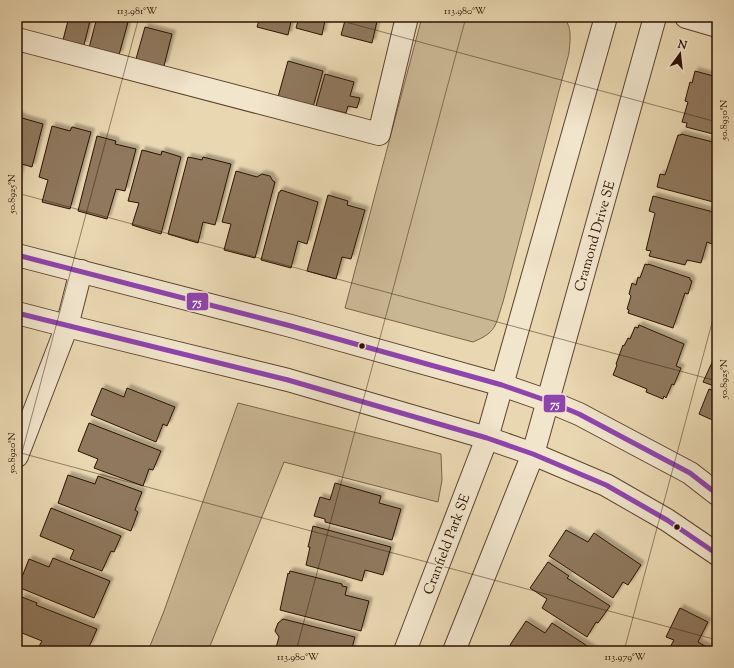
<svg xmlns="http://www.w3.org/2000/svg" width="734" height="668" viewBox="0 0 734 668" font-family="'Sorts Mill Goudy',serif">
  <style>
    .green { fill: #c9b693; stroke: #7b644a }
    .building { fill: #8f785d; stroke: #2d1201; filter: url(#shadow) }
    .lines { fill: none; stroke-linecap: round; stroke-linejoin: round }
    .minor-casing { stroke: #5c432d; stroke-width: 24 }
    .minor { stroke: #f1e5cc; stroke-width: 22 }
    .bus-1-casing { stroke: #f1e5cc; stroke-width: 8 }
    .bus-1 { stroke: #8e44ad; stroke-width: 5 }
    .ticks { fill: none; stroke: #2d1201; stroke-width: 1; stroke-opacity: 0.45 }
    .bus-dot { fill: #2d1201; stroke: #f1e5cc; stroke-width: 1.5 }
    .labels { text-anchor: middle; stroke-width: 3; stroke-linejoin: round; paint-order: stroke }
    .street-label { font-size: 14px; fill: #2d1201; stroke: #f1e5cc }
    .line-badge { stroke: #f1e5cc; stroke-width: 1.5 }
    .badge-label { font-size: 11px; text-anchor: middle; font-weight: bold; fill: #fff }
    .neatline { fill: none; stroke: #2d1201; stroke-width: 1.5 }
    .ticks-label { font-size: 10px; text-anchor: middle; fill: #2d1201 }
  </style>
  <defs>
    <filter id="shadow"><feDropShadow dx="3.5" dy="-3.5" stdDeviation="1" flood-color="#0004"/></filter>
  </defs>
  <rect width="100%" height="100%" fill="#e9d7b1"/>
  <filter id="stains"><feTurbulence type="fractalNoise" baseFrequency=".005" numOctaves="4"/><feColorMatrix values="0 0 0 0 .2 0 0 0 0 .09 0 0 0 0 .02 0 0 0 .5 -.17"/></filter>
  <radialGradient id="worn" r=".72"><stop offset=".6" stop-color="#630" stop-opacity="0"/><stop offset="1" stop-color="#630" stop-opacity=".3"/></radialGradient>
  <g class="green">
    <path d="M422,17H562C573,25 570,40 569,53L503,302C495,326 497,332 473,342L345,308Z"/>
    <polygon points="238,403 441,454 442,480 438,502 284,462 208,651 148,651 164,611"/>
  </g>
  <g class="building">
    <polygon points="69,17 91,17 84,45 63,40"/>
    <polygon points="97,17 110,17 128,22 119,55 89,48"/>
    <polygon points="260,17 292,17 288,35 257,27"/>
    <polygon points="299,17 332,17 331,22 325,20 322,35 296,28"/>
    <polygon points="346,17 378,17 372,43 341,35"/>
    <polygon points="145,27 172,34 164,66 150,63 136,59"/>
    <polygon points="288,61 323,71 313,107 278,97"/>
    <polygon points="695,71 717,77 717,135 686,127 687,123 682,122 688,102 685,101 690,82 692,83"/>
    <polygon points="325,74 354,82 350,96 360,98 357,108 348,106 346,113 316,106"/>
    <polygon points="17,115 22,117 22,118 43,124 32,167 22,164 17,185"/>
    <polygon points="52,126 70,131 72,127 91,132 70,209 42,202 48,180 39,177"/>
    <polygon points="681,134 717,143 716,149 717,203 657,187 660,174 665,175 678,135 681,135"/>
    <polygon points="97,136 116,141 115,144 136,149 125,191 116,189 107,219 78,211"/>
    <polygon points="142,150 161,155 162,151 181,157 161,234 132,225 139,203 128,201"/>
    <polygon points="188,157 202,160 203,157 231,164 215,225 203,222 198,243 168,234"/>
    <polygon points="236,171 257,177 262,174 270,176 273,181 275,182 255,258 224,250 231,224 222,222"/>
    <polygon points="281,190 318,202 307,244 298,241 291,268 261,260 279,192 280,192"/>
    <polygon points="328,195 348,201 347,205 365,210 351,259 342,257 336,279 307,271"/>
    <polygon points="653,196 717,213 717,225 712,244 707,242 701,263 687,260 685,265 649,256 651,251 646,250 655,213 649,211"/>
    <polygon points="645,264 648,265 648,264 690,278 690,280 692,281 688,294 685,293 673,328 628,313 629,310 627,309 631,296 629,294 632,283 636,285 638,277 640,278"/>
    <polygon points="639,325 684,344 676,366 681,368 674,385 672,384 666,398 664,396 663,399 646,392 647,389 613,375 617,365 616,364 623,345 624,346 628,338 630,339 635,327 638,328"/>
    <polygon points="716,354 717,354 717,387 703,382"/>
    <polygon points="102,388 124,397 127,388 175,407 167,426 163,424 156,442 91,415"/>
    <polygon points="709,389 717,392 717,422 699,414"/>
    <polygon points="89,423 161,451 153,470 149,469 143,486 94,468 98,459 78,451"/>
    <polygon points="68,475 95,484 98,476 142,492 135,510 138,512 131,531 58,503"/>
    <polygon points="335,483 381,496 379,503 401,509 392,540 325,522 325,519 314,516 320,497 330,500"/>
    <polygon points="51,508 121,536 114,552 111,551 102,571 70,559 74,550 40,536"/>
    <polygon points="313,526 391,547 383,575 365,570 362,581 306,565 310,547 308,547"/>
    <polygon points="566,530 588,542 594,533 641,565 628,585 623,582 613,598 549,556"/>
    <polygon points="53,558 110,581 94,618 18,587 29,559 49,567"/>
    <polygon points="548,562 569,576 567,578 610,606 598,623 596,622 587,637 542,608 547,599 530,588"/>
    <polygon points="290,571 342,584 342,586 347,587 345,595 369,601 361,631 280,610 288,573 289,574"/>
    <polygon points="22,597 37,603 36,605 97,629 89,647 86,646 84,651 45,651 38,648 42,641 17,631 17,609"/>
    <polygon points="680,608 708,622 698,642 714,651 668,651 674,640 666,637"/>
    <polygon points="283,619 355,637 351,651 275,651 279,637 275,631 278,623"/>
    <polygon points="526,621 545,633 552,623 595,651 519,651 510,645"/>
  </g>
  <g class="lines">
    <g class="minor-casing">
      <g id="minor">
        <polyline points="686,17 717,26"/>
        <polyline points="17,39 379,134 407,17"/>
        <polyline points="17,255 291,326 502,385 548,401 579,414 690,473 717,494"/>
        <polyline points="17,313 67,326 288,380 487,438 533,454 606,485 667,520 717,554"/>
        <polyline points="17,456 67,326 81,271"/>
        <polyline points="405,651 487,438 606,17"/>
        <polyline points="454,651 533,454 655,17"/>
      </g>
    </g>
    <use href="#minor" class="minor"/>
    <g class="bus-1-casing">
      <g id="bus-1">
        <polyline points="17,255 291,326 502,385 548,401 579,414 690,473 717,494"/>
        <polyline points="17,313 288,380 487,438 533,454 606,485 667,520 717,554"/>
      </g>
    </g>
    <use href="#bus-1" class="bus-1"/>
  </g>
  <path class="ticks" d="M327,17L717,122M17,193L717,381M17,452L717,640M17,471L139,17M296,651L466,17M624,651L717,304"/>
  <g class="bus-dot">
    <circle cx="362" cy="346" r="3.5"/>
    <circle cx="677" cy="527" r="3.5"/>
  </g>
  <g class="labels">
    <g class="street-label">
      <text transform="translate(594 236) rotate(-74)" y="5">Cramond Drive SE</text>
      <text transform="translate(446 544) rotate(-69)" y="5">Cranfield Park SE</text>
    </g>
  </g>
  <g class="line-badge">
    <rect x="186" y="292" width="23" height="19" rx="4" fill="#8e44ad"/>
    <rect x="543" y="394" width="23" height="19" rx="4" fill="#8e44ad"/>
  </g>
  <g class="badge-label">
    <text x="197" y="306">75</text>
    <text x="555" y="408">75</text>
  </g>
  <rect width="734" height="668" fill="none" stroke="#e9d7b1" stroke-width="44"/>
  <g transform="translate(680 54) rotate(15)" stroke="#f1e5cc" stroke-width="3" paint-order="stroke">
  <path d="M0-3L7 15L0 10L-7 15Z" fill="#2d1201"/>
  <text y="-6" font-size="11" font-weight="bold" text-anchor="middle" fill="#2d1201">N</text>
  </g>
  <rect x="22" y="22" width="690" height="624" class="neatline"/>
  <g class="ticks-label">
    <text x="137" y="14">113.981°W</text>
    <text x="465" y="14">113.980°W</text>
    <text transform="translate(723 120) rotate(-90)" y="4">50.8930°N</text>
    <text transform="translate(11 194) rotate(-90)" y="4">50.8925°N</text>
    <text transform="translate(723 379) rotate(-90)" y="4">50.8925°N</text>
    <text transform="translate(11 453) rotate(-90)" y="4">50.8920°N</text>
    <text x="298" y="660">113.980°W</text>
    <text x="625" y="660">113.979°W</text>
  </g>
  <rect width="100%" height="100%" filter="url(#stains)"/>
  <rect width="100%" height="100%" fill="url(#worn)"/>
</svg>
